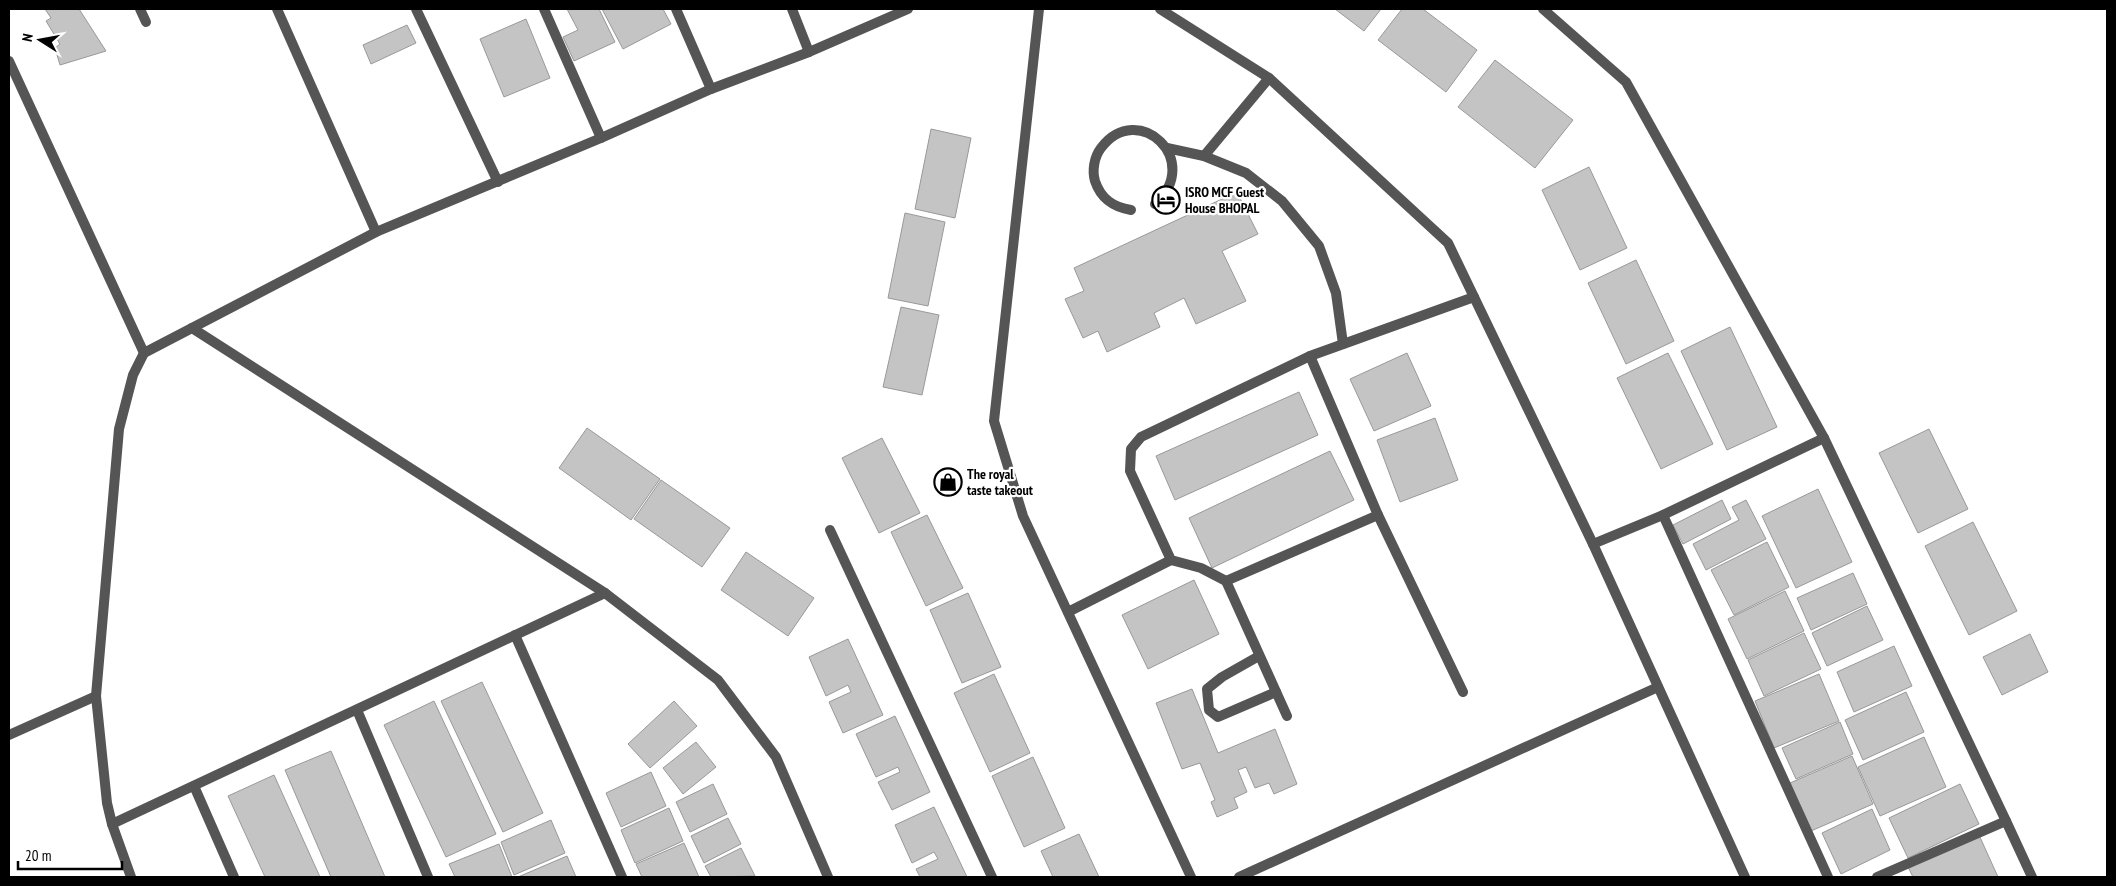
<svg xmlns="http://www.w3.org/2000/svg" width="2116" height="886" viewBox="0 0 2116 886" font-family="'PT Sans Narrow',sans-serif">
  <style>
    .building { fill: #c4c4c4; stroke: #999 }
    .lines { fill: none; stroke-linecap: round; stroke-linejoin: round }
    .service { stroke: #555; stroke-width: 10 }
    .minor { stroke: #555; stroke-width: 10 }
    .tertiary { stroke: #555; stroke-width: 10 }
    .labels { text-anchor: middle; stroke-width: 4.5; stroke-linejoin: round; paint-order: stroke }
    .poi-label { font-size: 14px; font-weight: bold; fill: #000; stroke: #fff; text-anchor: start }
  </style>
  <rect width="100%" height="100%" fill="#fff"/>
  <g class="building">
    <polygon points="45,9 79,9 106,51 60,65 55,48 60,44 46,21 51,18"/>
    <polygon points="567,9 599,9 615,42 574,61 563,37 578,30"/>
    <polygon points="602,9 663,9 671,24 623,49"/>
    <polygon points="1335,9 1381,9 1364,31"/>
    <polygon points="1402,9 1423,9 1477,50 1446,92 1378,40"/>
    <polygon points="526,19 550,78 504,97 480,39"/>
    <polygon points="407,25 416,43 371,64 363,45"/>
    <polygon points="1495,60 1573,120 1535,168 1458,107"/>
    <polygon points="931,129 971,138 955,218 915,209"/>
    <polygon points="1589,167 1627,248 1580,270 1542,190"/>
    <polygon points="1237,192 1258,234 1222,251 1246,301 1196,324 1184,298 1154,313 1160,327 1107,352 1098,331 1083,338 1065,299 1084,291 1074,268"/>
    <polygon points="905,213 945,222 928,306 888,298"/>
    <polygon points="1636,260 1674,341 1626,364 1588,283"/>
    <polygon points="901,307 939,315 922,395 883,387"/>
    <polygon points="1730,327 1777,427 1727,450 1681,351"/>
    <polygon points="1407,353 1431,406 1374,431 1350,379"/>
    <polygon points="1668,353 1713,444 1661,469 1617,378"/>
    <polygon points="1299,392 1318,435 1175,500 1156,456"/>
    <polygon points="1435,418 1458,480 1400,502 1377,440"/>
    <polygon points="587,428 660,479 631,520 559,468"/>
    <polygon points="1929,429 1968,509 1918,533 1879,453"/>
    <polygon points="882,438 920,513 879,533 842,458"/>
    <polygon points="1330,451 1354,500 1212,568 1189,518"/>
    <polygon points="661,480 730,528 702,567 634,519"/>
    <polygon points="1818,489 1852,562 1796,588 1762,516"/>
    <polygon points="1722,500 1731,519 1683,544 1673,525"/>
    <polygon points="1746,500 1766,539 1706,570 1693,544 1739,520 1732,507"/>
    <polygon points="927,515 963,588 926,606 891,532"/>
    <polygon points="1973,522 2017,611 1969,635 1925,546"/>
    <polygon points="1767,542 1789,587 1734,615 1711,570"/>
    <polygon points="746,552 814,598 788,636 721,590"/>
    <polygon points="1853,573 1867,604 1811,630 1797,598"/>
    <polygon points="1194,580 1219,634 1148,669 1122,615"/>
    <polygon points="1785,591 1804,631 1747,659 1728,619"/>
    <polygon points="968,593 1001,667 962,683 930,610"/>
    <polygon points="1867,606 1883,640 1827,666 1812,633"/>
    <polygon points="1804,633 1821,669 1764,696 1748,660"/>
    <polygon points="2030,634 2048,672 2002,695 1983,657"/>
    <polygon points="848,639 883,715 843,733 829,702 851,692 848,685 826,696 809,657"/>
    <polygon points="1894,646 1912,686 1854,712 1837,672"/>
    <polygon points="994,674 1030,753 990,772 954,693"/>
    <polygon points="1819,674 1839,721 1774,748 1755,701"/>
    <polygon points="482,682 543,813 503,832 441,701"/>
    <polygon points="1192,689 1218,753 1275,729 1297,784 1274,794 1269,783 1255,788 1246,767 1238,770 1247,792 1234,798 1238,808 1217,817 1211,802 1215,800 1200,763 1182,769 1156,703"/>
    <polygon points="1906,692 1924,732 1863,760 1845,720"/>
    <polygon points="434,701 496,834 446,857 384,725"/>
    <polygon points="674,701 697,726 650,768 628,744"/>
    <polygon points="895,716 930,792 892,810 878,782 900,772 898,767 876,777 856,734"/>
    <polygon points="1840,722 1853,754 1796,779 1782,748"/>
    <polygon points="1924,737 1946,787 1880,816 1858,767"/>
    <polygon points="696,742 716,767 683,794 663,768"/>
    <polygon points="331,751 385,877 331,877 285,770"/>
    <polygon points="1852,756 1873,804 1811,831 1790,783"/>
    <polygon points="1033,757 1065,828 1024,847 992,776"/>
    <polygon points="651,772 666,806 621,827 606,793"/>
    <polygon points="274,775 320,877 265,877 228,796"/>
    <polygon points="713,784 727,814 690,832 676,802"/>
    <polygon points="1960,784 1979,824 1908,858 1889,818"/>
    <polygon points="934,807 967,877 920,877 916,869 938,859 934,852 912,863 895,825"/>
    <polygon points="669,808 683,841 635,863 621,830"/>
    <polygon points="1872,809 1890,850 1841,874 1822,833"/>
    <polygon points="728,818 741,844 704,863 691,836"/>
    <polygon points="551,820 565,853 514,875 501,842"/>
    <polygon points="1079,834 1099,877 1053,877 1041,851"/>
    <polygon points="1979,835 1998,877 1913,877 1908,867"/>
    <polygon points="684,843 699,877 642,877 636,864"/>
    <polygon points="499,844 512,877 455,877 449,864"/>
    <polygon points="741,848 755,876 711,877 705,866"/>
    <polygon points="567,856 576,877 518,877"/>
  </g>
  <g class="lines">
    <g class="service">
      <polyline points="1167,148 1204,156 1246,173 1282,201 1319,246 1336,293 1343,344"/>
      <polyline points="1204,156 1269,78"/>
      <path d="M1131,210C1113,207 1101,199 1095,181C1092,171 1094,157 1101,148C1138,99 1204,161 1155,204"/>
    </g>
    <g class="minor">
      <polyline points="140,9 146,22"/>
      <polyline points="277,9 376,232"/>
      <polyline points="416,9 498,182"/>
      <polyline points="544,9 601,138"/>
      <polyline points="676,9 711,89"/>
      <polyline points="792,9 809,52"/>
      <polyline points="1039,9 994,421 1023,516 1191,877"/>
      <polyline points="1543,9 1626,82 1824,438 2006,821 2032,877"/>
      <polyline points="9,61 144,353"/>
      <polyline points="192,328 605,593 718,680 776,757 828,877"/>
      <polyline points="1310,356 1378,515 1463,692"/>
      <polyline points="1663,515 1828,877"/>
      <polyline points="830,530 992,877"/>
      <polyline points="1593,544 1663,515 1824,438"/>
      <polyline points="1226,581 1378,515"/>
      <polyline points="1068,612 1171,560"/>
      <polyline points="515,635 622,877"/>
      <polyline points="1259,656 1222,677 1207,689 1209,710 1218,717 1276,692"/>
      <polyline points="357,710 428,877"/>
      <polyline points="1287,716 1226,581 1201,568 1171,560 1130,471 1131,449 1141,437 1310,356 1474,297"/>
      <polyline points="9,735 96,696"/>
      <polyline points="194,786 234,877"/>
      <polyline points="112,824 605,593"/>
      <polyline points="1239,877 1658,687"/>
      <polyline points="1877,877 2006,821"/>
    </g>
    <g class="tertiary">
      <polyline points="1160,9 1269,78 1448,243 1593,544 1745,877"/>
      <polyline points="131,877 112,824 107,803 96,696 119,429 133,375 144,353 376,232 601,138 711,89 809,52 908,9"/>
    </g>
  </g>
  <defs>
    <g id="hotel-ring" transform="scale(1.4375)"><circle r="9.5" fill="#fff" stroke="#000" stroke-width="1.5"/><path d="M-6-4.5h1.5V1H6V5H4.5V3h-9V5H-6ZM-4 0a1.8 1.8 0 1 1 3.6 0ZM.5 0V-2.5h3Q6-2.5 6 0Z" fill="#000"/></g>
    <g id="shop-ring" transform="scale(1.4375)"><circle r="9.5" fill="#fff" stroke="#000" stroke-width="1.5"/><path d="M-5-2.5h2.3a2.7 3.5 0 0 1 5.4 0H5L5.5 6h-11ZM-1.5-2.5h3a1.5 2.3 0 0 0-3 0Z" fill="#000"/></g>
  </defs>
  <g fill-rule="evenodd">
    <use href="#hotel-ring" x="1166" y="200"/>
    <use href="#shop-ring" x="948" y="482"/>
  </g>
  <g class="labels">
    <g class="poi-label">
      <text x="1185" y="197">ISRO MCF Guest<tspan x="1185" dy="16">House BHOPAL</tspan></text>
      <text x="967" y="479">The royal<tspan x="967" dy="16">taste takeout</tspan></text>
    </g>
  </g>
  <rect width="2116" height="886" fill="none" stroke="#000000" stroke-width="20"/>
  <g transform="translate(40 40) rotate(281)" stroke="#ffffff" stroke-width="4" paint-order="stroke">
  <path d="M0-4L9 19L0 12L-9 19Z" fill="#000000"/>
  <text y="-8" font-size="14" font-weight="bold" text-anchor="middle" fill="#000000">N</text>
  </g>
  <path d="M18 861v8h104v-8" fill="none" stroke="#000000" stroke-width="2.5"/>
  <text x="25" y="861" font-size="15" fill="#000000" stroke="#ffffff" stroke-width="4" paint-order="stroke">20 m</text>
</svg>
